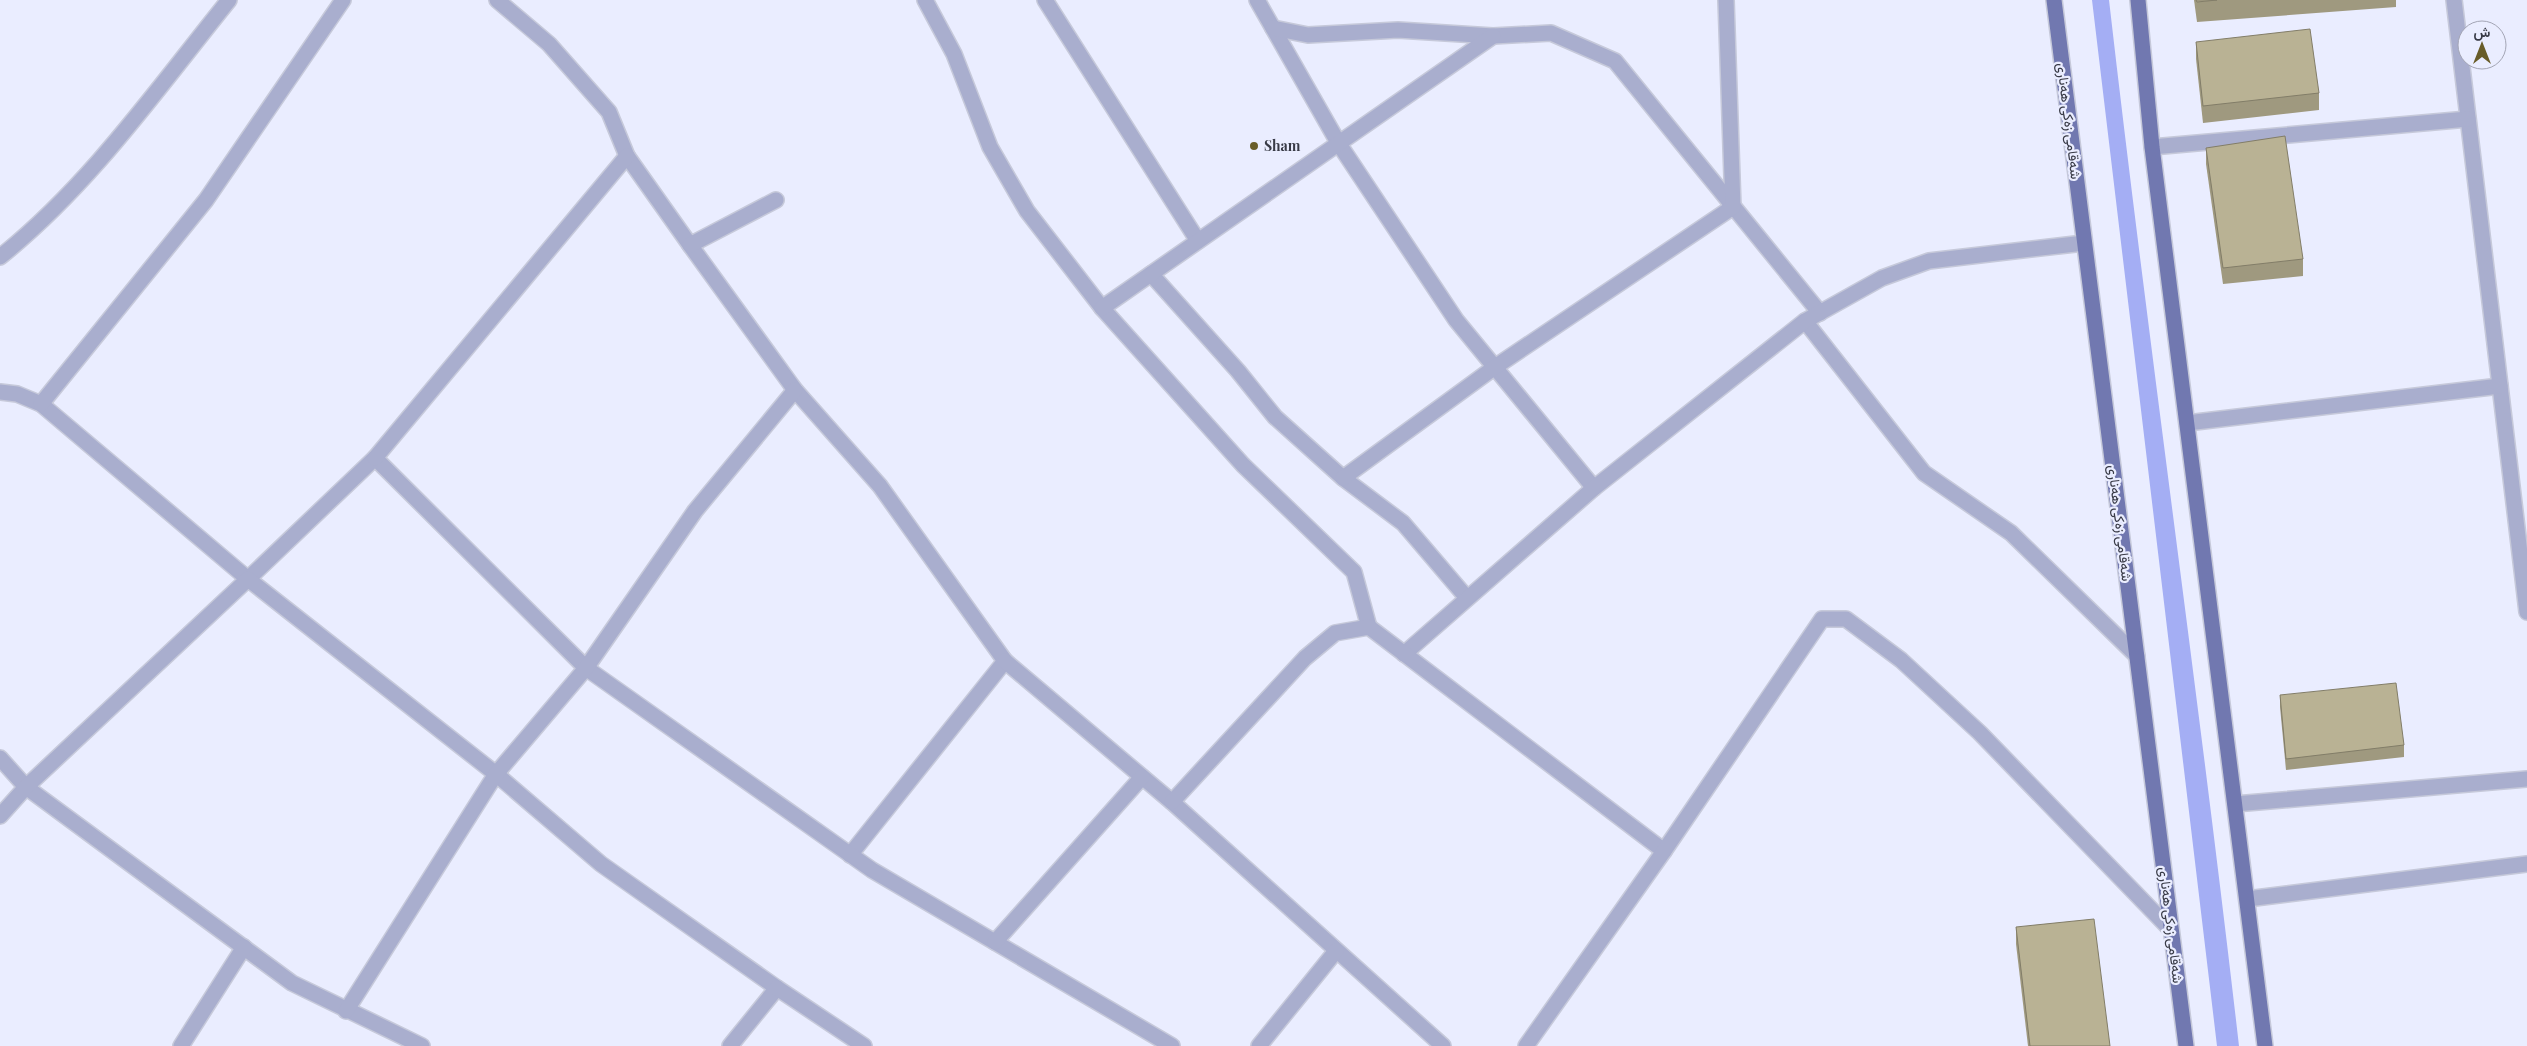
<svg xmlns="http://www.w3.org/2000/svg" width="2527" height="1046" viewBox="0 0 2527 1046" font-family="'Playfair Display',Vazirmatn,serif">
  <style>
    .forest { fill: #a4aef4 }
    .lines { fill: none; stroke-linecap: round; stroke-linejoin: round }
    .minor-casing { stroke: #c6c9da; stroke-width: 18 }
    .major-casing { stroke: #c6c9da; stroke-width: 18 }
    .minor { stroke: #a9aece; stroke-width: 15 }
    .major { stroke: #7178b0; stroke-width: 15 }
    .wall { fill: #9f997f }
    .building { fill: #b9b294; stroke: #827d68 }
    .poi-dot { fill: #685c29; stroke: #eaedff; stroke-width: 2 }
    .labels { text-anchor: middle; stroke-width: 4.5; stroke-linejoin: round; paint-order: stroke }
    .street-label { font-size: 14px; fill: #383a46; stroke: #eaedff }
    .poi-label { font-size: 14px; font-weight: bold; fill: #383a46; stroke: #eaedff; text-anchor: start }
  </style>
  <rect width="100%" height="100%" fill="#eaedff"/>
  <path class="forest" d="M2092,0H2109C2149,349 2199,697 2239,1046H2217Z"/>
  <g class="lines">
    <g class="minor-casing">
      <g id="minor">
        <polyline points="497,0 549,44 609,112 627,156 690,245 795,390 880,486 1005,661 850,855"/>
        <polyline points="925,0 954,54 990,147 1027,211 1102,308 1243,465 1354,572 1369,627"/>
        <polyline points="1045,0 1198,241"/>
        <polyline points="1257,0 1339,144 1456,320 1594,488"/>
        <polyline points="2454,0 2527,612"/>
        <polyline points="1273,28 1308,35 1398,30 1493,36 1551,33 1615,61 1820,313"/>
        <polyline points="2152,147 2468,119"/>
        <polyline points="690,245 776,200"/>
        <path d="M0,257C90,185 157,89 229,0"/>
        <polyline points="1151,274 1238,371 1275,417 1343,478 1403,523 1467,598"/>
        <polyline points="1102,308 1493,36"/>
        <polyline points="1805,321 1924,473 2011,533 2137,656"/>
        <polyline points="0,392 17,394 41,404 248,579 375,458 586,668 872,870 1172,1046"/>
        <polyline points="41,404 206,200 343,0"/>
        <polyline points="2187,423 2500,386"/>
        <polyline points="375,458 627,156"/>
        <polyline points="1343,478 1495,367 1733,207 1726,0"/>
        <polyline points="1404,654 1594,488 1805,321 1882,278 1929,261 2084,243"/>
        <polyline points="1005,661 1172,802 1443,1046"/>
        <polyline points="0,758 26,787 292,983 422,1046"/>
        <polyline points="1172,802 1305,658 1335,633 1369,627 1664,851"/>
        <polyline points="2235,804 2527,779"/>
        <polyline points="0,816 26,787 248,579 496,774 601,864 777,988 730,1046"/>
        <polyline points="2247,899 2527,864"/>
        <polyline points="995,942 1142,777"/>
        <polyline points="777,988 864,1046"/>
        <polyline points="346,1011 496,774 586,668 695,511 795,390"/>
        <polyline points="181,1046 244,947"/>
        <polyline points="1259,1046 1336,951"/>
        <polyline points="1526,1046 1664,851 1822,619 1846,619 1901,660 1980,733 2171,930"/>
      </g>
    </g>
    <g class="major-casing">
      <g id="major">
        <polyline points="2054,0 2186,1046"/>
        <polyline points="2138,0 2152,147 2265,1046"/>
      </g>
    </g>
    <use href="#minor" class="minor"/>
    <use href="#major" class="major"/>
  </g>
  <g class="wall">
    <polygon points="2194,0 2396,0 2396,7 2197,22"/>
    <polygon points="2196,42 2319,93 2319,110 2203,123 2196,59"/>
    <polygon points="2206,148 2303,259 2303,276 2223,284 2206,164"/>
    <polygon points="2280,695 2404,745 2404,757 2286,770 2280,707"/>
    <polygon points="2016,927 2110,1046 2028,1046 2016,944"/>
  </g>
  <g class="building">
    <polygon points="2196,0 2217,0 2197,2"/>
    <polygon points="2310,29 2319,93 2203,106 2196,42"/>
    <polygon points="2285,136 2303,259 2223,268 2206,148"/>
    <polygon points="2396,683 2404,745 2286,759 2280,695"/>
    <polygon points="2094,919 2110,1046 2030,1046 2016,927"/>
  </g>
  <circle class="poi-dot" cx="1254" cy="146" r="5"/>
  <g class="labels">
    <g class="street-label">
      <text transform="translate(2069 121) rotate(83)" y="5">شەقامی زەکی هەناری</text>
      <text transform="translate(2120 523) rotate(83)" y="5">شەقامی زەکی هەناری</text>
      <text transform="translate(2171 925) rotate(83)" y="5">شەقامی زەکی هەناری</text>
    </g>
    <g class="poi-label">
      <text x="1264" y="151">Sham</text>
    </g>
  </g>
  <g transform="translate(2482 45)"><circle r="24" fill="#eaedff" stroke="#a3a5b5"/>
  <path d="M0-4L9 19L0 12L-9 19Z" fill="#685c29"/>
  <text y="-8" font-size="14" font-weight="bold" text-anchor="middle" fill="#383a46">ش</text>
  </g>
</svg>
